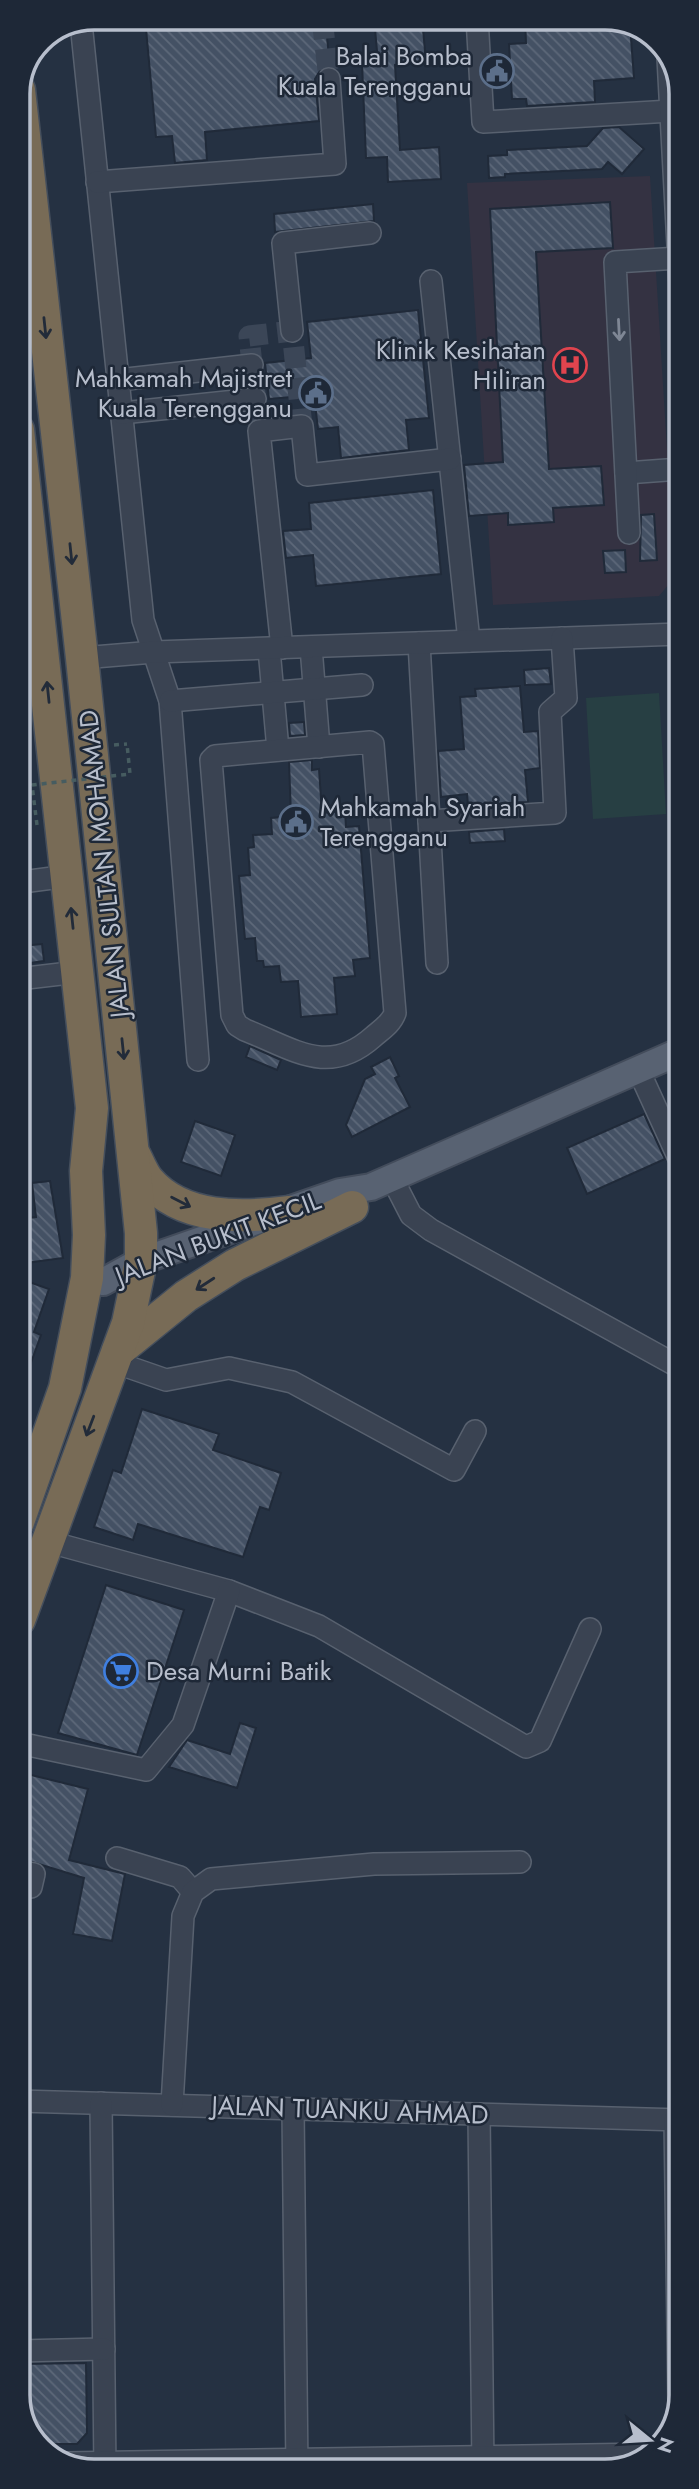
<svg xmlns="http://www.w3.org/2000/svg" width="699" height="2489" viewBox="0 0 699 2489" font-family="Jost,sans-serif">
  <style>
    .medical { fill: #343242 }
    .grass { fill: #273f43 }
    .building { fill: url(#building-back-hatch); stroke: #202a39; stroke-width: 2 }
    .lines { fill: none; stroke-linecap: round; stroke-linejoin: round }
    .minor-tunnel { stroke: #3b4657; stroke-width: 21; stroke-dasharray: 21 10; stroke-linecap: butt }
    .minor-casing { stroke: #58616f; stroke-width: 24 }
    .major-casing { stroke: #434c5b; stroke-width: 30 }
    .highway-casing { stroke: #444e5c; stroke-width: 35 }
    .path { stroke: #465c60; stroke-width: 3.5; stroke-dasharray: 5 5; stroke-linecap: butt }
    .minor { stroke: #3a4352; stroke-width: 21 }
    .major { stroke: #586272; stroke-width: 26 }
    .highway { stroke: #786b56; stroke-width: 32 }
    .path-bridge { stroke: #465c60; stroke-width: 3.5; stroke-dasharray: 5 5; stroke-linecap: butt }
    .oneway { stroke: #222b39 }
    .oneway2 { stroke: #7f8795 }
    .labels { text-anchor: middle; stroke-width: 5; stroke-linejoin: round; paint-order: stroke }
    .poi-label { font-size: 26px; fill: #b7becc; stroke: #1e2837; text-anchor: end }
    .street-label { font-size: 26px; fill: #b7becc; stroke: #1e2837 }
    .rim { fill: none; stroke: #b7becc; stroke-width: 3.5 }
  </style>
  <defs>
    <pattern id="building-back-hatch" width="6" height="6" patternUnits="userSpaceOnUse" patternTransform="scale(1.75)"><rect width="6" height="6" fill="#445164"/><path d="M-1 5l2 2M0 0l6 6M5-1l2 2" fill="none" stroke="#5d6879"/></pattern>
  </defs>
  <rect width="100%" height="100%" fill="#253142"/>
  <polygon class="medical" points="650,176 675,577 659,596 493,605 467,183"/>
  <polygon class="grass" points="659,693 666,814 593,819 586,698"/>
  <g class="building">
    <polygon points="145,18 325,18 330,66 321,69 315,79 319,121 205,132 207,160 175,163 172,136 156,137"/>
    <polygon points="374,18 422,18 426,62 395,65 400,150 439,147 441,179 388,182 387,157 366,158 362,63 378,62"/>
    <polygon points="525,18 615,18 630,25 634,78 594,81 595,102 527,106 526,99 512,99 509,44 526,43"/>
    <polygon points="619,127 644,149 622,174 608,162 602,169 505,174 505,177 489,178 488,156 507,155 507,150 587,146 603,128"/>
    <polygon points="610,202 613,248 536,252 549,469 601,466 604,505 553,508 554,522 508,525 508,513 469,516 464,465 503,462 490,209"/>
    <polygon points="373,204 374,221 275,232 274,214"/>
    <polygon points="418,310 429,418 406,420 409,450 341,458 338,427 318,429 314,395 269,399 265,363 311,358 307,322"/>
    <polygon points="433,490 441,574 316,586 313,555 286,558 283,531 311,529 309,503"/>
    <polygon points="654,514 657,560 640,561 641,515"/>
    <polygon points="625,550 626,572 605,573 603,551"/>
    <polygon points="549,668 551,684 525,685 524,670"/>
    <polygon points="520,686 524,732 538,731 540,768 525,770 528,802 468,805 467,794 441,797 438,751 464,749 460,697 476,696 475,689"/>
    <polygon points="304,722 305,735 290,736 289,723"/>
    <polygon points="312,760 312,770 319,769 322,813 345,811 346,827 359,826 370,958 353,960 355,976 334,978 337,1014 301,1017 298,981 281,982 279,966 264,967 263,961 257,961 255,938 245,939 239,876 250,875 248,848 254,847 253,835 272,834 271,818 291,816 289,762"/>
    <polygon points="504,829 505,841 470,843 469,832"/>
    <polygon points="42,944 44,961 23,964 21,946"/>
    <polygon points="250,1046 281,1060 277,1070 246,1057"/>
    <polygon points="390,1057 399,1076 395,1078 410,1107 352,1137 346,1125 365,1079 375,1074 371,1067"/>
    <polygon points="681,1098 681,1131 668,1103"/>
    <polygon points="644,1114 665,1159 587,1194 567,1148"/>
    <polygon points="195,1121 235,1135 221,1176 181,1162"/>
    <polygon points="50,1181 63,1258 18,1264 18,1219 36,1217 32,1183"/>
    <polygon points="18,1278 49,1289 34,1332 41,1335 20,1393"/>
    <polygon points="142,1409 219,1434 213,1450 281,1473 269,1510 260,1507 243,1557 138,1524 133,1540 94,1527 113,1470 121,1473"/>
    <polygon points="106,1585 184,1610 137,1755 58,1733"/>
    <polygon points="240,1723 256,1728 237,1788 169,1767 187,1740 230,1754"/>
    <polygon points="27,1774 88,1789 69,1860 125,1874 112,1941 73,1934 84,1878 19,1858 19,1808"/>
    <polygon points="86,2363 87,2433 77,2444 39,2444 19,2411 19,2364"/>
  </g>
  <g class="lines">
    <g class="minor-tunnel">
      <polyline points="322,18 329,79"/>
      <polyline points="259,431 249,336 292,331 302,426"/>
    </g>
    <g class="minor-casing">
      <g id="minor">
        <polyline points="477,18 483,122 671,111"/>
        <polyline points="81,23 143,620 170,701 198,1060"/>
        <polyline points="668,58 680,283"/>
        <polyline points="97,182 335,164 329,79"/>
        <polyline points="431,281 469,641"/>
        <polyline points="292,331 283,243 370,233"/>
        <polyline points="118,380 252,365"/>
        <polyline points="122,413 255,399"/>
        <polyline points="626,473 680,469"/>
        <polyline points="629,533 615,262 679,258"/>
        <polyline points="419,643 437,963"/>
        <polyline points="311,647 319,747"/>
        <polyline points="282,648 259,431 302,426 307,475 450,459"/>
        <polyline points="269,649 278,750"/>
        <polyline points="82,658 154,652 680,634"/>
        <polyline points="170,701 362,685"/>
        <path d="M370,742L373,744L395,1013C391,1024 381,1030 373,1037C328,1077 294,1049 245,1030L237,1025L232,1015L211,760L215,756Z"/>
        <polyline points="429,821 555,813 550,712 566,698 562,638"/>
        <polyline points="18,889 22,882 68,876"/>
        <polyline points="18,979 78,972"/>
        <polyline points="638,1069 681,1163"/>
        <polyline points="392,1178 411,1215 431,1230 681,1368"/>
        <polyline points="114,1362 166,1380 229,1368 292,1382 454,1470 475,1431"/>
        <polyline points="46,1541 229,1591 319,1626 526,1747 540,1741 590,1629"/>
        <polyline points="19,1743 146,1770 183,1725 229,1591"/>
        <polyline points="117,1858 180,1877 193,1892"/>
        <polyline points="19,1871 34,1874 31,1887 19,1885"/>
        <polyline points="19,2101 681,2120"/>
        <polyline points="101,2103 105,2471"/>
        <polyline points="172,2105 183,1916 193,1892 211,1879 374,1864 520,1862"/>
        <polyline points="293,2109 297,2471"/>
        <polyline points="479,2114 483,2469"/>
        <polyline points="675,2119 679,2403"/>
        <polyline points="19,2351 104,2349"/>
        <polyline points="66,2463 649,2454"/>
      </g>
    </g>
    <g class="major-casing">
      <polyline id="major" points="103,1282 141,1261 340,1192 371,1187 681,1051"/>
    </g>
    <g class="highway-casing">
      <g id="highway">
        <polyline points="18,430 92,1108 86,1171 89,1235 87,1278 65,1388 18,1522"/>
        <path d="M135,1156C139,1164 143,1174 148,1180C182,1220 242,1218 288,1212"/>
        <polyline points="118,1351 186,1296 235,1265 352,1207"/>
        <polyline points="19,1620 128,1323 141,1261 141,1233 82,658 19,90"/>
      </g>
    </g>
    <polyline class="path" points="114,745 127,744"/>
    <use href="#minor" class="minor"/>
    <use href="#major" class="major"/>
    <use href="#highway" class="highway"/>
    <polyline class="path-bridge" points="37,825 32,785 130,774 127,744"/>
  </g>
  <defs><path id="oneway-shaft" d="M-6 0H5M1.5-3L5.5 0L1.5 3" fill="none" stroke-width="1.6" stroke-linecap="round" stroke-linejoin="round" transform="scale(1.75)"/></defs>
  <g class="oneway">
    <use href="#oneway-shaft" transform="translate(45 328) rotate(84)"/>
    <use href="#oneway-shaft" transform="translate(71 554) rotate(84)"/>
    <use href="#oneway-shaft" transform="translate(48 692) rotate(-96)"/>
    <use href="#oneway-shaft" transform="translate(72 918) rotate(-96)"/>
    <use href="#oneway-shaft" transform="translate(123 1049) rotate(84)"/>
    <use href="#oneway-shaft" transform="translate(181 1202) rotate(27)"/>
    <use href="#oneway-shaft" transform="translate(205 1284) rotate(147)"/>
    <use href="#oneway-shaft" transform="translate(90 1426) rotate(111)"/>
  </g>
  <use class="oneway2" href="#oneway-shaft" transform="translate(619 330) rotate(87)"/>
  <defs>
    <g id="civic-ring" transform="scale(1.75)"><circle r="9.5" fill="#1e2837" stroke="#5c6f8a" stroke-width="1.5"/><path d="M-.6-6.5H3V-4.5H.6V-3L4-1V1h2V6H-6V1h2V-1L-.6-3ZM-1.2 2.5V6h2.4V2.5Z" fill="#5c6f8a"/></g>
    <g id="hospital-ring" transform="scale(1.75)"><circle r="9.5" fill="#1e2837" stroke="#e0444e" stroke-width="1.5"/><path d="M-5-5h3v3.5h4V-5h3V5h-3V1.5h-4V5h-3Z" fill="#e0444e"/></g>
    <g id="supermarket-ring" transform="scale(1.75)"><circle r="9.5" fill="#1e2837" stroke="#3f7fe0" stroke-width="1.5"/><path d="M-6-5.5h2.5l.6 2H6L4.5 2H-2.5L-4.4-4H-6ZM-1.5 3.2a1.3 1.3 0 1 0 .1 0ZM3 3.2a1.3 1.3 0 1 0 .1 0Z" fill="#3f7fe0"/></g>
  </defs>
  <g fill-rule="evenodd">
    <use href="#civic-ring" x="497" y="71"/>
    <use href="#hospital-ring" x="570" y="365"/>
    <use href="#civic-ring" x="316" y="393"/>
    <use href="#civic-ring" x="296" y="822"/>
    <use href="#supermarket-ring" x="121" y="1671"/>
  </g>
  <g class="labels">
    <g class="poi-label">
      <text x="472" y="65">Balai Bomba<tspan x="472" dy="30">Kuala Terengganu</tspan></text>
      <text x="546" y="359">Klinik Kesihatan<tspan x="546" dy="30">Hiliran</tspan></text>
      <text x="292" y="387">Mahkamah Majistret<tspan x="292" dy="30">Kuala Terengganu</tspan></text>
      <text x="320" y="816" text-anchor="start">Mahkamah Syariah<tspan x="320" dy="30">Terengganu</tspan></text>
      <text x="146" y="1680" text-anchor="start">Desa Murni Batik</text>
    </g>
    <g class="street-label">
      <text transform="translate(104 864) rotate(-96)" y="9">JALAN SULTAN MOHAMAD</text>
      <text transform="translate(218 1238) rotate(-21)" y="9">JALAN BUKIT KECIL</text>
      <text transform="translate(350 2110) rotate(2)" y="9">JALAN TUANKU AHMAD</text>
    </g>
  </g>
  <path d="M0 0H699V2489H0ZM94 30H605A64 64 0 0 1 669 94V2395A64 64 0 0 1 605 2459H94A64 64 0 0 1 30 2395V94A64 64 0 0 1 94 30Z" fill="#1e2837" fill-rule="evenodd"/>
  <path class="rim" d="M94 30H605A64 64 0 0 1 669 94V2395A64 64 0 0 1 605 2459H94A64 64 0 0 1 30 2395V94A64 64 0 0 1 94 30Z"/>
  <g transform="translate(650 2440) rotate(108)" stroke="#1e2837" stroke-width="5" paint-order="stroke">
  <path d="M0-5L12 26L0 18L-12 26Z" fill="#b7becc"/>
  <text y="-10" font-size="19" font-weight="bold" text-anchor="middle" fill="#b7becc">N</text>
  </g>
</svg>
